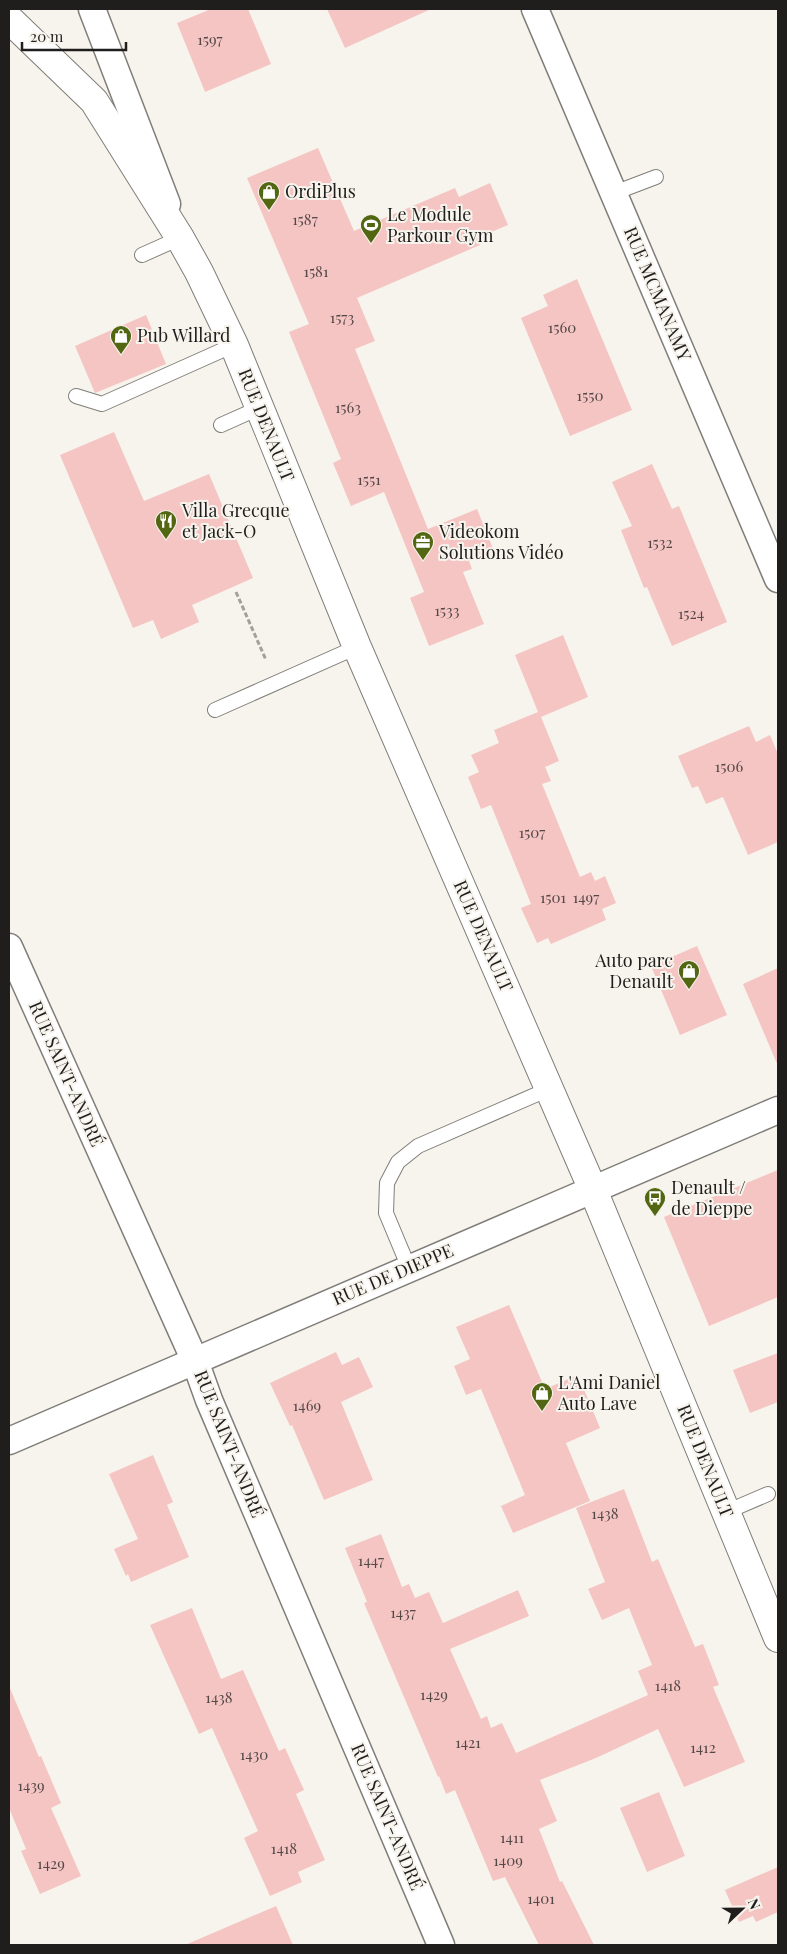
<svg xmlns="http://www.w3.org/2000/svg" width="787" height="1954" viewBox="0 0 787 1954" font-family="'Playfair Display',serif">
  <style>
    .building { fill: #f5c5c3 }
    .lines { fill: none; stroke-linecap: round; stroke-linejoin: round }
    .service-casing { stroke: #817e79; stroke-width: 16 }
    .minor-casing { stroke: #817e79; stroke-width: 29 }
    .secondary-casing { stroke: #817e79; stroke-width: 30 }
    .path { stroke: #a2a09b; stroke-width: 3; stroke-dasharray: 5 2.5; stroke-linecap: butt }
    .service { stroke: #fff; stroke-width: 14 }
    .minor { stroke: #fff; stroke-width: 26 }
    .secondary { stroke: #fff; stroke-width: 28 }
    .labels { text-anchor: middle; stroke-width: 4; stroke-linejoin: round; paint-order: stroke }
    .number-label { font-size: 15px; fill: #544846 }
    .poi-label { font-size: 18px; fill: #1f1e1c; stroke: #f7f4ed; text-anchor: start }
    .street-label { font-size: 18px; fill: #1f1e1c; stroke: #f7f4ed }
  </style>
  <rect width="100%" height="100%" fill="#f7f4ed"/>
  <g class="building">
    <polygon points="211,9 248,9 271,64 205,92 177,23"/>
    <polygon points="327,9 431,9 345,48"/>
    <polygon points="318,148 354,231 455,188 459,197 490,183 508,225 477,238 480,245 357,298 375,341 355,349 428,529 477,509 494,551 469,561 472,569 463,572 484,624 429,646 410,598 424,592 384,492 351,506 333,463 341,459 289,332 309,324 247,178"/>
    <polygon points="577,279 632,410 570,436 521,318 548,306 543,295"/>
    <polygon points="146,315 166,364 95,393 75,346"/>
    <polygon points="114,432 144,501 209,474 253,578 192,605 199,622 161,639 153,620 133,628 60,455"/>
    <polygon points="652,464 672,509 679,506 727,622 672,646 647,587 644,588 621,530 632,526 612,482"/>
    <polygon points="563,635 588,697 541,717 559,761 545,767 551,781 542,784 580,877 591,872 595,881 605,876 616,903 602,909 606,920 551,944 548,938 537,943 521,908 531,904 491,805 481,809 468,777 479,772 471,755 499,743 494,730 538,712 515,655"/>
    <polygon points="749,726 756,742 770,735 778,754 778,842 748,855 723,797 706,804 698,786 692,788 678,756"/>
    <polygon points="697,946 727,1015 680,1035 651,966"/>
    <polygon points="778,968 778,1066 743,984"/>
    <polygon points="778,1170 778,1297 709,1326 664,1217"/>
    <polygon points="509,1305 545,1389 578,1375 600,1428 566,1443 590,1501 513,1533 501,1506 525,1495 481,1389 466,1395 454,1366 470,1359 456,1327"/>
    <polygon points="336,1352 342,1365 359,1357 373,1387 341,1402 373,1480 324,1500 292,1425 290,1426 270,1383"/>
    <polygon points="778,1353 778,1402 750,1413 733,1370"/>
    <polygon points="153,1455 173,1502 167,1505 189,1557 131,1582 128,1574 126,1576 114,1549 138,1539 109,1474"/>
    <polygon points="624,1489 652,1562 658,1559 695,1647 703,1644 719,1685 713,1687 745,1762 684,1787 658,1729 596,1758 540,1780 557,1821 539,1829 560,1882 562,1881 594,1945 539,1945 505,1877 493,1881 455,1790 446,1794 439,1776 438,1777 364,1603 367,1602 345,1548 381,1534 402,1587 409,1584 415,1598 429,1592 443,1623 518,1590 529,1616 450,1649 481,1719 487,1716 491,1728 502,1723 516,1753 648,1695 638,1671 652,1665 629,1608 602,1620 588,1589 605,1582 576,1508"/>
    <polygon points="192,1608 221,1679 243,1670 279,1751 285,1748 304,1790 296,1794 325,1860 298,1872 302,1882 270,1896 244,1838 258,1831 212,1728 199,1734 150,1625"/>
    <polygon points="9,1686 39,1757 41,1756 61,1803 51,1808 81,1876 40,1894 21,1851 26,1849 9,1808"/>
    <polygon points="659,1792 685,1856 647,1872 620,1808"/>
    <polygon points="778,1867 778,1912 756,1922 753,1916 739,1922 725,1890"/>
    <polygon points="276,1906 293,1945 185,1945"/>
  </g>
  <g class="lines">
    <g class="service-casing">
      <g id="service">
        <polyline points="614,193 656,177"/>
        <polyline points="142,255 180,238"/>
        <polyline points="76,396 102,404 234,345"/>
        <polyline points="221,425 259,408"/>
        <polyline points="215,710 357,647"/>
        <polyline points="409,1268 386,1213 387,1183 398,1162 418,1146 549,1089"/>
        <polyline points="726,1512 768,1494"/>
      </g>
    </g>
    <g class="minor-casing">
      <g id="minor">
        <polyline points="92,9 167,204"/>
        <polyline points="535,9 778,579"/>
        <polyline points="9,947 195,1361 209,1400 441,1945"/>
        <polyline points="9,1441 778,1110"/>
      </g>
    </g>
    <g class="secondary-casing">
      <polyline id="secondary" points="9,19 94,101 180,238 199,272 234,345 357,647 593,1190 778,1638"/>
    </g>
    <polyline class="path" points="236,592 266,660"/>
    <use href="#service" class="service"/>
    <use href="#minor" class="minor"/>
    <use href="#secondary" class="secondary"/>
  </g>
  <defs>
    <g id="shop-pin" transform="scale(1.125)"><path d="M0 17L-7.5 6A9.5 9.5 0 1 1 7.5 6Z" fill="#536713" stroke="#f7f4ed"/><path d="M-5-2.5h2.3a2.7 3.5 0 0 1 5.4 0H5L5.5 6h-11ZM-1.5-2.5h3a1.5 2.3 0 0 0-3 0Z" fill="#fff"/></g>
    <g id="stadium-pin" transform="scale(1.125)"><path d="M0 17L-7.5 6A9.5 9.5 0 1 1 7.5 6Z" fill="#536713" stroke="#f7f4ed"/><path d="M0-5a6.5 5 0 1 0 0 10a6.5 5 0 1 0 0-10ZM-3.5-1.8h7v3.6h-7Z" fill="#fff"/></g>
    <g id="restaurant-pin" transform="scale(1.125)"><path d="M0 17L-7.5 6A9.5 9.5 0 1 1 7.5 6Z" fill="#536713" stroke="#f7f4ed"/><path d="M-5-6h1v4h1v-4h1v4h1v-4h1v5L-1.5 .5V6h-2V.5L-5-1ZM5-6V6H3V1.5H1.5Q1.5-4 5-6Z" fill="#fff"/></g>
    <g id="office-pin" transform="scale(1.125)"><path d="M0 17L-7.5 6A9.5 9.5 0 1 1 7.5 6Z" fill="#536713" stroke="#f7f4ed"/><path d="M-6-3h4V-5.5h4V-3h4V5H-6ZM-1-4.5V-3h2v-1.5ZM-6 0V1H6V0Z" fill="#fff"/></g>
    <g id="bus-pin" transform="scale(1.125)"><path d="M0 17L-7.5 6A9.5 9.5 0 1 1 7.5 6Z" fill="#536713" stroke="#f7f4ed"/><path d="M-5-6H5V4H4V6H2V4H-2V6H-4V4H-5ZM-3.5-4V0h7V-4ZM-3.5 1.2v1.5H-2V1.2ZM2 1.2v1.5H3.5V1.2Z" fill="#fff"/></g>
  </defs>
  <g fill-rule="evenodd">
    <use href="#shop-pin" x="269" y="192"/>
    <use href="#stadium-pin" x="371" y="225"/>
    <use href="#shop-pin" x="121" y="336"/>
    <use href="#restaurant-pin" x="166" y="521"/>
    <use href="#office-pin" x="423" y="542"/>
    <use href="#shop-pin" x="689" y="971"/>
    <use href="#bus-pin" x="655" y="1198"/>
    <use href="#shop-pin" x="542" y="1393"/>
  </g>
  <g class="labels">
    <g class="number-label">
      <text x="210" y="45">1597</text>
      <text x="305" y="225">1587</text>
      <text x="316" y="277">1581</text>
      <text x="342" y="323">1573</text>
      <text x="562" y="333">1560</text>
      <text x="590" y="401">1550</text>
      <text x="348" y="413">1563</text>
      <text x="369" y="485">1551</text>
      <text x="660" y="548">1532</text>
      <text x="447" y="616">1533</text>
      <text x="691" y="619">1524</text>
      <text x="729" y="772">1506</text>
      <text x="532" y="838">1507</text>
      <text x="553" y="903">1501</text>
      <text x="586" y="903">1497</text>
      <text x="307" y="1411">1469</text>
      <text x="605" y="1519">1438</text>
      <text x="371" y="1566">1447</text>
      <text x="403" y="1618">1437</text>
      <text x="668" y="1691">1418</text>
      <text x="434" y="1700">1429</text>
      <text x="219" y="1703">1438</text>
      <text x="468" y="1748">1421</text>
      <text x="703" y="1753">1412</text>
      <text x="254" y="1760">1430</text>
      <text x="31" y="1791">1439</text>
      <text x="512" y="1843">1411</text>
      <text x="284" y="1854">1418</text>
      <text x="508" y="1866">1409</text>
      <text x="51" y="1869">1429</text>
      <text x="541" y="1904">1401</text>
    </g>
    <g class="poi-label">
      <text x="285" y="198">OrdiPlus</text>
      <text x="387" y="221">Le Module<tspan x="387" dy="21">Parkour Gym</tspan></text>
      <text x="137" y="342">Pub Willard</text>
      <text x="182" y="517">Villa Grecque<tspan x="182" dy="21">et Jack-O</tspan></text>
      <text x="439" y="538">Videokom<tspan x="439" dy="21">Solutions Vidéo</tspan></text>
      <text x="673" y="967" text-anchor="end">Auto parc<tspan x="673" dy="21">Denault</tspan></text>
      <text x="671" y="1194">Denault /<tspan x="671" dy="21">de Dieppe</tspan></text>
      <text x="558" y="1389">L'Ami Daniel<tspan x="558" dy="21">Auto Lave</tspan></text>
    </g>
    <g class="street-label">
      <text transform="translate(657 294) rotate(67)" y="6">RUE MCMANAMY</text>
      <text transform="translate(266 425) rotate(68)" y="6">RUE DENAULT</text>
      <text transform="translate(483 936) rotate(66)" y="6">RUE DENAULT</text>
      <text transform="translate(66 1074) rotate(66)" y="6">RUE SAINT-ANDRÉ</text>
      <text transform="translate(393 1275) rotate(-23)" y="6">RUE DE DIEPPE</text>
      <text transform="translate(229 1444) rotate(68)" y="6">RUE SAINT-ANDRÉ</text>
      <text transform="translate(705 1461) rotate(68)" y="6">RUE DENAULT</text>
      <text transform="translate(387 1817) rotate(67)" y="6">RUE SAINT-ANDRÉ</text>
    </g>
  </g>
  <rect width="787" height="1954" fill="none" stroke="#1f1e1c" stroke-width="20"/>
  <g transform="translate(742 1909) rotate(68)" stroke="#f7f4ed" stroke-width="4" paint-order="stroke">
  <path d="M0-4L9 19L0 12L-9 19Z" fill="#1f1e1c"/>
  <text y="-8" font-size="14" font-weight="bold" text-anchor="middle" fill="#1f1e1c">N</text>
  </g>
  <path d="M22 42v8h104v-8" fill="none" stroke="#1f1e1c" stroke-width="2.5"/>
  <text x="30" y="42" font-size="15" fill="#1f1e1c" stroke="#f7f4ed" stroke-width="4" paint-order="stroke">20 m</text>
</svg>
